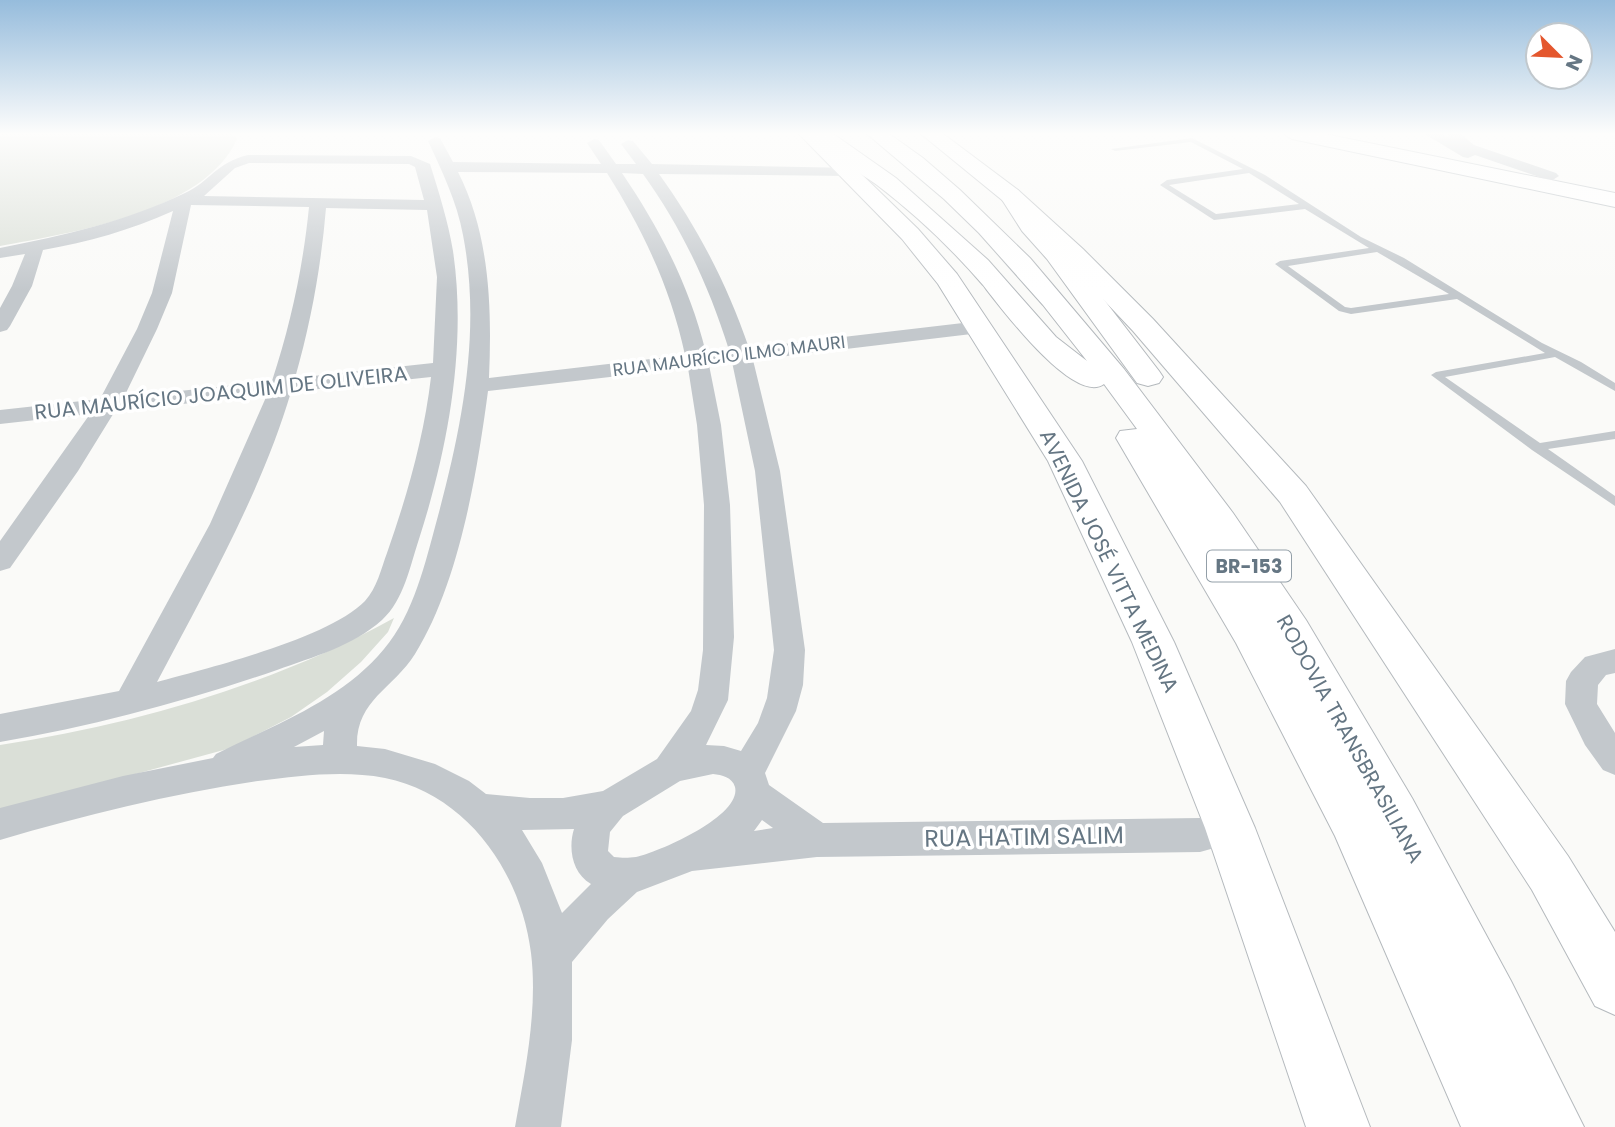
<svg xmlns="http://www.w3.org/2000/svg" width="1615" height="1127" viewBox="0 0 1615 1127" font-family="Poppins,sans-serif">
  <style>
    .green { fill: #dadfd7 }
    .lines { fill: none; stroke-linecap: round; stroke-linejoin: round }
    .secondary-casing { stroke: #b3babf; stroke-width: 2 }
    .primary-casing { stroke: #b5babe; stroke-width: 2 }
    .motorway-casing { stroke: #b4b9bd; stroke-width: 2 }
    .service { fill: #c3c8cc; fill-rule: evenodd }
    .minor { fill: #c3c8cc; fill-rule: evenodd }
    .secondary { fill: #fff; fill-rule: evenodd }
    .primary { fill: #fff; fill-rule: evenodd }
    .motorway { fill: #fff; fill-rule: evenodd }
    .labels { text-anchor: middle; stroke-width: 7; stroke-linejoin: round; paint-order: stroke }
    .far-street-label { font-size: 18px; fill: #657683; stroke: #fff }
    .shield { fill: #fff; stroke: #939fa8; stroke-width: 2 }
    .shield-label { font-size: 19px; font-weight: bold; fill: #657683 }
    .street-label { font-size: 21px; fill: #657683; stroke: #fff }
    .near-street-label { font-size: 24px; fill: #657683; stroke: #fff }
  </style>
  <rect width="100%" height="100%" fill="#fafaf8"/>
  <g class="green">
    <path d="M0,133H233L237,139C205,212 71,233 0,246Z"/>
    <path d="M394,618L388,632L361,662L327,692L291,717L231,748L0,811V745C134,725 275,684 394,618Z"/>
  </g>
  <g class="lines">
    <g class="secondary-casing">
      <polygon id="secondary" points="1282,133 1320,133 1615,193 1615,207 1292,139"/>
    </g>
    <g class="primary-casing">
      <g id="primary">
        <polygon points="798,133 819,133 918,229 957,274 1082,461 1174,642 1255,828 1370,1127 1306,1127 1205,828 1132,642 1048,461 938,284 902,239"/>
        <polygon points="920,133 942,133 1018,190 1083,249 1153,319 1306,486 1568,856 1615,932 1615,1015 1595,1006 1532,890 1280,502 1133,331 1065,259 1002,200"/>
      </g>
    </g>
    <g class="motorway-casing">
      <g id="motorway">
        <path d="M809,133H832L896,178L988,260L1056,337L1087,361L1043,305L979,233L944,199L866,133H888L923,158L960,190L1030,258L1124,369L1233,513L1306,620L1412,798L1511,981L1584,1127H1461L1335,836L1236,643L1116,438L1120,431L1137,429L1104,384C1074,406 1001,308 983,285C952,249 915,214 877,185C858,171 823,152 809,133Z"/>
        <polygon points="1010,188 1018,190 1039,221 1065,249 1159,371 1163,377 1159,383 1148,386 1137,383 1047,259 1022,231 999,195 1002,190"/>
      </g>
    </g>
    <path class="service" d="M1192,138L1265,175L1361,237L1404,258L1542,343L1581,362L1615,383V391L1555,357L1445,377L1540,443L1615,431V439L1548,449L1615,496V506L1532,450L1431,375L1436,372L1545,353L1457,299L1351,314L1339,311L1275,264L1280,261L1369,248L1305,209L1214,220L1160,185L1167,180L1243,169L1191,142L1115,151L1111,149ZM1249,173L1299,204L1216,214L1169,185ZM1377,252L1449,294L1351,308L1345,307L1288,266Z"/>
    <g class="minor">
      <polygon points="1423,133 1440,133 1449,137 1448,133 1460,133 1474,145 1556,173 1559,176 1551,181 1475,155 1468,158 1463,157"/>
      <path d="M435,137L440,138L453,162L601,164L587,143L594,139L599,140L616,164H636L621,144L628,140L633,141L652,164L854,168L857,171L854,174L849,176L659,174C698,228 727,284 749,348L980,321L987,323L990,327L987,331L980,333L753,360L780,471L805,650L803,685L796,711L765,773L769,785L823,823L1200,818L1230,811L1243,816L1248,828L1243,840L1200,852L817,857L692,871L637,892L608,919L572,962V1040L561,1127H515C525,1071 538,1010 531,953C521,873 468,795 385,778C342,770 300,776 258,781C170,794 85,815 0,840V808L123,776L213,758L216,754C272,726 335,703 378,656C411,621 423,572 435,527C461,432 482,333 463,235C457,202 442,171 428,141ZM458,172L607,173C643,230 671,289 685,355L489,378C492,308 490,235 458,172ZM622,173L643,174C682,228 709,286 729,350L706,353C690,287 660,229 622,173ZM732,362L755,471L774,650L767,698L758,723L741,751L724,746L706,745L728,700L734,637L730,505L721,425L709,365ZM688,368L697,425L704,505L703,650L698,690L691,711L657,759L603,791L563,798H530L486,794L469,781L435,764L385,749L357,746C356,700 393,689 415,654C459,583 477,474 488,391ZM324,731L323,745L294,747ZM713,774C722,775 732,777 735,787C742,816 659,852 636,857C628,858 622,858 614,857L608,851L610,832L623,816L680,781ZM762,820L773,828L754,831ZM574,829C568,848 572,873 591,884L562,913L542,863L522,830Z"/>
      <path d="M248,155L411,156L430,164C439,193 448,221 453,251C467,346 448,449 419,539C410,566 404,600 382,620C353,646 313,657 277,670C186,701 95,726 0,742V714L119,691L210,524L267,395L115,411L78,471L10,568L0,571V541L90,414L0,424V410L100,399L137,329L152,293L173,211C131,230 88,242 43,250L32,286L10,326L7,330L0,332V308L12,286L25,254L0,258V248C66,235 124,222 185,193C211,181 215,163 248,155ZM249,163L409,164L415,167L424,200L204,196L235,168ZM191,205L309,207C303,267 291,323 272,381L124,397L157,329L172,293ZM326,208L427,210L437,277L433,363L295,378C311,322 321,267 326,208ZM431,377C424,437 407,496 387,553C381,569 377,588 365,601C329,638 209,668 157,682C206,589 261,493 291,392Z"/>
      <polygon points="1615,649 1615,673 1606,675 1598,685 1597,704 1615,733 1615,775 1603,770 1585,745 1565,704 1566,681 1571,672 1585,657"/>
    </g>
    <use href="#secondary" class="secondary"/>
    <use href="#primary" class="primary"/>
    <use href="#motorway" class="motorway"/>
  </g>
  <linearGradient id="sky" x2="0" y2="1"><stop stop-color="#96bcdc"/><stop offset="0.46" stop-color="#fdfdfc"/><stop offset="1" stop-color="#fdfdfc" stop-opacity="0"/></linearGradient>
  <rect width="1615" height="291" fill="url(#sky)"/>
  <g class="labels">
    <g class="far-street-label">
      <text transform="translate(729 356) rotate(-7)" y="6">RUA MAURÍCIO ILMO MAURI</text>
    </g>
    <rect class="shield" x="1207" y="550.5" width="84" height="31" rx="5"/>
    <g class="shield-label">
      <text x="1249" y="573">BR-153</text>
    </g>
    <g class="street-label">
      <text transform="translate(221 393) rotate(-6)" y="7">RUA MAURÍCIO JOAQUIM DE OLIVEIRA</text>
      <text transform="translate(1109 561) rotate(64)" y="7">AVENIDA JOSÉ VITTA MEDINA</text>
      <text transform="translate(1350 739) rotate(61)" y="7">RODOVIA TRANSBRASILIANA</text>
    </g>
    <g class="near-street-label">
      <text transform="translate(1024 837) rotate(-1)" y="8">RUA HATIM SALIM</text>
    </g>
  </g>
  <g transform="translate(1559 56) rotate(114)"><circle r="33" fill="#ffffff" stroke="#c1c8cd" stroke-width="2"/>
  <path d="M0-5L12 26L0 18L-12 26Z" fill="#e4572e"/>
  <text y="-10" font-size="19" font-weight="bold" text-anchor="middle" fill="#657683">N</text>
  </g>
</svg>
